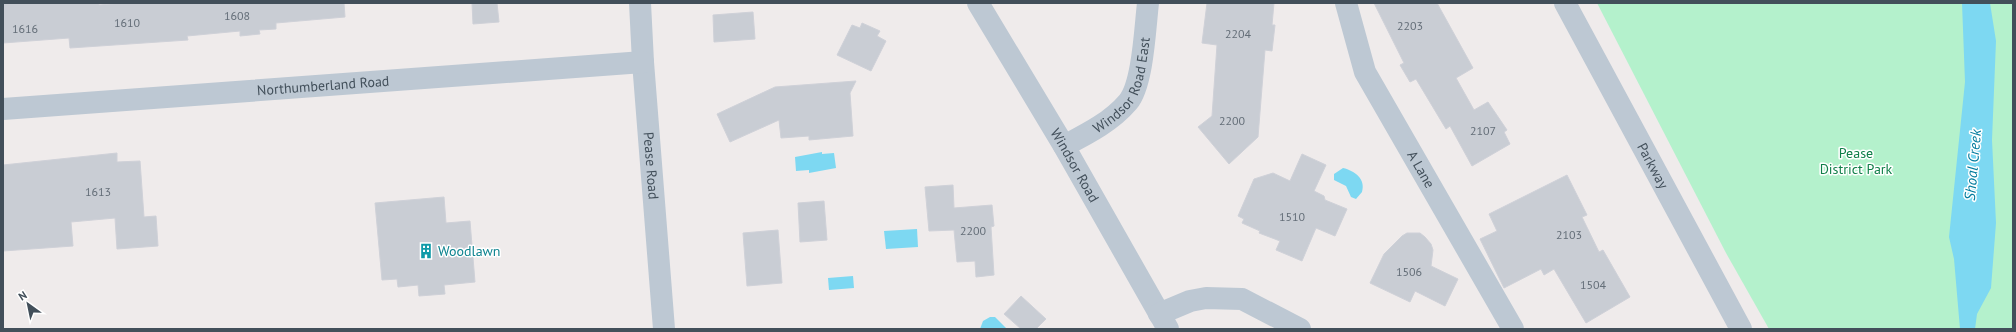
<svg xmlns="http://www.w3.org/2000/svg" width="2016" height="332" viewBox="0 0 2016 332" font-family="'PT Sans',sans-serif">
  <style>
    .green { fill: #b4f1cc }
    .water { fill: #7dd8f2 }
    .building { fill: #c9cdd4; stroke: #cfd1d8 }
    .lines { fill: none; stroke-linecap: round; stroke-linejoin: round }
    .minor { stroke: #bdc8d3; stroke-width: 22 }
    .labels { text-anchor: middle; stroke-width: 3; stroke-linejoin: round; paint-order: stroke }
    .number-label { font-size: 12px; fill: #646e78 }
    .street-label { font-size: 14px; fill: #424f5a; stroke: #fff }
    .park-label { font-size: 14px; fill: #0f7f48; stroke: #fff }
    .culture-label { font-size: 14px; fill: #0d838f; stroke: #fff; text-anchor: start }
    .water-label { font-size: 15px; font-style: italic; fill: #037c9e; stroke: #fff }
  </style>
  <rect width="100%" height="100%" fill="#efebeb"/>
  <polygon class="green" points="1597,3 2013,3 2013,329 1769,329 1726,253"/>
  <g class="water">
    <polygon points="1962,3 1990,3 1996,41 1992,140 1996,223 1991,288 1977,314 1975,329 1960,329 1954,259 1949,237 1965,82"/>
    <polygon points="822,152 822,154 834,153 836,168 809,173 809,170 796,171 795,157"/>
    <path d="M1343,168C1355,171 1366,179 1362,192L1356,199L1351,197L1346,186L1334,180V174Z"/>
    <polygon points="917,229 918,247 886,249 884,231"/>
    <polygon points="853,276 854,288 829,290 828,278"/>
    <polygon points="990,317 995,317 1007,329 980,329 983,321"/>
  </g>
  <g class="building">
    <polygon points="3,3 99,3 99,5 121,3 344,3 345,17 276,23 276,29 259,30 260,34 240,36 240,31 187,36 188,40 70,48 69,38 3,43"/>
    <polygon points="472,3 497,3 499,22 473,24"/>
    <polygon points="1207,3 1274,3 1272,25 1275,25 1272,51 1265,50 1258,137 1229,164 1198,127 1212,116 1217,45 1202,43"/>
    <polygon points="1374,3 1437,3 1473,68 1456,78 1474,110 1488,102 1507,130 1504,132 1510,144 1472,166 1450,126 1446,129 1416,79 1410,82 1400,65 1404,63"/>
    <polygon points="753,12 755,39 714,42 713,15"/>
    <polygon points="862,23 880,31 877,36 886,41 871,71 837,55 852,25 860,28"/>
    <polygon points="856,81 850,93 853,136 809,140 809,136 781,138 779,120 730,142 717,114 775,87"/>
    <polygon points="117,153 117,162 140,161 144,217 156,216 158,246 117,249 115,218 71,222 73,246 3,251 3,165"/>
    <polygon points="1302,154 1326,165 1314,191 1324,196 1325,200 1347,209 1335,236 1316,228 1302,261 1276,250 1280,241 1259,233 1260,231 1242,223 1244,219 1238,216 1254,179 1273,173 1290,181"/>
    <polygon points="1567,175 1587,215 1582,217 1599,252 1603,250 1630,297 1586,323 1554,269 1544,275 1541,269 1504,288 1480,239 1497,231 1489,214"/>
    <polygon points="953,185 954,208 992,205 994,226 991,227 994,275 976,277 975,261 957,262 954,230 929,231 925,187"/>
    <polygon points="444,197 446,223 470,221 475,282 444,285 445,294 419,296 418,285 398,287 397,279 382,280 375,203"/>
    <polygon points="824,201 827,240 800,242 798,203"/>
    <polygon points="778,230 782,283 747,286 743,233"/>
    <polygon points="1407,233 1420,233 1425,237 1431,244 1433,250 1431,266 1458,279 1445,306 1415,291 1410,302 1370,283 1384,254 1402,236"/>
    <polygon points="1021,296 1046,319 1036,329 1021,329 1004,314"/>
  </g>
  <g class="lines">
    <g class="minor">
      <path id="s1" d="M640,3L643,62L664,329"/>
      <path id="s2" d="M978,3L1064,146L1168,329"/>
      <path id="s3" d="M1346,3L1365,72L1513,329"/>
      <path id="s4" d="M1565,3L1741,329"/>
      <path id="s5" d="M3,109L643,62"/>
      <path id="s6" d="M1064,146C1087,134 1111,122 1128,102C1143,84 1145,28 1148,3"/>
      <polyline points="1159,314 1190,301 1206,298 1242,299 1300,329"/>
    </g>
  </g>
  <defs>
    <g id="building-bare" transform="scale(1.2)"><path d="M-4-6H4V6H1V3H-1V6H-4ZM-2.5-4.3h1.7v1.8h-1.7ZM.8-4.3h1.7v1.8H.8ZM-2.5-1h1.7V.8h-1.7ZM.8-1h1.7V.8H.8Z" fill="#0f9aa8" stroke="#fff" stroke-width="2.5" paint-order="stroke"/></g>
  </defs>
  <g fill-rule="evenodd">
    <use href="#building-bare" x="426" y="251"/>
  </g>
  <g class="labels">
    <g class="number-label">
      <text x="237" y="20">1608</text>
      <text x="127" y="27">1610</text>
      <text x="1410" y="30">2203</text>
      <text x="25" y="33">1616</text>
      <text x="1238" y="38">2204</text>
      <text x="1232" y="125">2200</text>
      <text x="1483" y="135">2107</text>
      <text x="98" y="196">1613</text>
      <text x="1292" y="221">1510</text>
      <text x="973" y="235">2200</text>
      <text x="1569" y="239">2103</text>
      <text x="1409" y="276">1506</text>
      <text x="1593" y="289">1504</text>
    </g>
    <g class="street-label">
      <text dy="5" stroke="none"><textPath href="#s6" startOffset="90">Windsor Road East</textPath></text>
      <text dy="5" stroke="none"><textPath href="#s5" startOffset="321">Northumberland Road</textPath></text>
      <text dy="5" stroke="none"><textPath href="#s2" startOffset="189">Windsor Road</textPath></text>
      <text dy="5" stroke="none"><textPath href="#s1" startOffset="163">Pease Road</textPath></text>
      <text dy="5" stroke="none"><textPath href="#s4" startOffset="185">Parkway</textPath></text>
      <text dy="5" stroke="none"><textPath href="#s3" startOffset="184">A Lane</textPath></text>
    </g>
    <g class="park-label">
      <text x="1856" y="158">Pease<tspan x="1856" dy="16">District Park</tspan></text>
    </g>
    <g class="culture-label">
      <text x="438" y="256">Woodlawn</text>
    </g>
    <g class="water-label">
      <text transform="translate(1973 165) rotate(-85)" y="5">Shoal Creek</text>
    </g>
  </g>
  <rect width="2016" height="332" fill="none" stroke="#424f5a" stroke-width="8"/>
  <g transform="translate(28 304) rotate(327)" stroke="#ffffff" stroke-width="3" paint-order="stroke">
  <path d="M0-3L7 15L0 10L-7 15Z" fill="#424f5a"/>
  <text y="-6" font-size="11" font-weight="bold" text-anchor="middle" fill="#424f5a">N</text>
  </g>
</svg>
